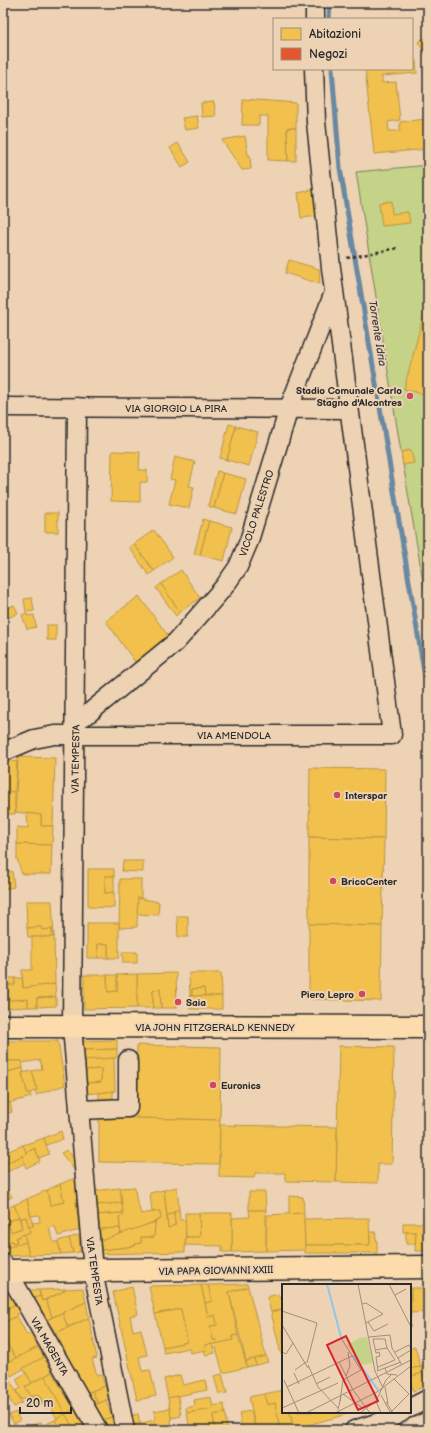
<svg xmlns="http://www.w3.org/2000/svg" width="431" height="1433" viewBox="0 0 431 1433" font-family="'Balsamiq Sans',sans-serif">
  <style>
    .green { fill: #c4d387; stroke: #787f59 }
    .homes { fill: #f2c14e; stroke: #b69444 }
    .shops { fill: #e4572e; stroke: #ac4a2d }
    .lines { fill: none; stroke-linecap: round; stroke-linejoin: round }
    .stream { stroke: #6889a1; stroke-width: 5 }
    .minor-casing { stroke: #2b2b2b; stroke-width: 21 }
    .major-casing { stroke: #2b2b2b; stroke-width: 25 }
    .path { stroke: #2b2b2b; stroke-width: 2.5; stroke-dasharray: 3 3; stroke-linecap: butt }
    .minor { stroke: #edd2b4; stroke-width: 18 }
    .major { stroke: #fcdcac; stroke-width: 22 }
    .poi-dot { fill: #d1495b; stroke: #edd2b4; stroke-width: 1.5 }
    .labels { text-anchor: middle; stroke-width: 4; stroke-linejoin: round; paint-order: stroke }
    .poi-label { font-size: 10px; font-weight: bold; fill: #2b2b2b; stroke: #edd2b4; text-anchor: start }
    .street-label { font-size: 10px; fill: #2b2b2b; stroke: #edd2b4 }
    .water-label { font-size: 11px; font-style: italic; fill: #3a4248; stroke: #edd2b4 }
    .inset-river { fill: none; stroke: #91c7ef; stroke-width: 2 }
    .inset-road { fill: none; stroke: #9f8f7d; stroke-width: 1 }
    .view { fill: #d62828; fill-opacity: 0.15; stroke: #d62828; stroke-width: 2 }
    .inset-edge { fill: none; stroke: #2b2b2b; stroke-width: 2 }
  </style>
  <rect width="100%" height="100%" fill="#edd2b4"/>
  <filter id="ink" filterUnits="userSpaceOnUse"><feTurbulence type="fractalNoise" baseFrequency=".025" numOctaves="2"/><feDisplacementMap in="SourceGraphic" scale="8" xChannelSelector="R" yChannelSelector="G"/><feConvolveMatrix kernelMatrix="1 2 1 2 8 2 1 2 1" color-interpolation-filters="sRGB"/></filter>
  <g filter="url(#ink)">
    <polygon class="green" points="428,165 428,610 401,452 356,172"/>
    <g class="homes">
      <polygon points="424,38 428,44 428,53 426,55 418,42"/>
      <polygon points="416,60 417,73 382,76 382,83 396,82 400,120 388,122 389,131 400,131 400,122 426,119 428,149 374,154 365,69 412,69 412,61"/>
      <polygon points="243,99 296,103 296,128 287,128 288,161 268,160 268,116 259,116 259,125 242,125"/>
      <polygon points="214,102 216,116 202,117 201,103"/>
      <polygon points="197,116 199,128 185,130 182,118"/>
      <polygon points="287,128 296,128 296,161 288,161"/>
      <polygon points="245,136 248,155 250,155 251,169 242,170 222,140"/>
      <polygon points="178,143 190,162 182,167 170,148"/>
      <polygon points="316,189 319,216 301,218 298,193"/>
      <polygon points="391,201 392,214 408,212 410,223 382,226 379,203"/>
      <polygon points="289,260 319,269 320,284 285,273"/>
      <polygon points="428,298 428,395 404,389"/>
      <polygon points="229,424 236,426 227,460 220,458"/>
      <polygon points="236,426 258,432 249,466 227,460"/>
      <polygon points="411,450 414,463 403,465 401,452"/>
      <polygon points="112,451 140,452 139,470 147,470 147,482 140,482 140,502 111,501"/>
      <polygon points="175,457 195,462 189,486 194,487 189,508 169,504 175,480 170,479"/>
      <polygon points="217,471 223,473 214,508 208,506"/>
      <polygon points="223,473 246,479 237,514 214,508"/>
      <rect x="45" y="513" width="13" height="19"/>
      <polygon points="203,519 209,521 200,555 194,554"/>
      <polygon points="209,521 232,527 224,561 200,555"/>
      <polygon points="154,530 173,557 154,571 134,544"/>
      <polygon points="134,544 154,571 149,575 129,547"/>
      <polygon points="181,570 200,598 180,612 161,584"/>
      <polygon points="161,584 180,612 176,616 156,588"/>
      <polygon points="139,596 169,637 135,662 106,621"/>
      <polygon points="32,598 34,611 26,612 24,599"/>
      <polygon points="14,605 18,613 8,618 4,609"/>
      <polygon points="27,613 27,616 34,615 36,627 27,629 22,615"/>
      <rect x="47" y="625" width="9" height="15"/>
      <polygon points="18,757 55,758 53,826 41,826 41,815 15,812"/>
      <polygon points="12,760 13,762 17,761 15,792 4,791 3,785 3,766"/>
      <polygon points="310,768 385,769 384,839 309,837"/>
      <polygon points="3,791 15,792 15,814 3,814"/>
      <polygon points="27,813 41,815 41,826 53,826 52,845 17,844 17,827 28,828"/>
      <polygon points="309,837 384,839 382,926 309,924"/>
      <polygon points="17,844 52,845 51,874 22,874 17,859"/>
      <polygon points="123,861 143,861 143,872 122,871"/>
      <polygon points="88,869 114,869 114,876 105,876 105,893 114,892 114,908 88,907"/>
      <polygon points="12,871 14,887 3,889 3,873"/>
      <polygon points="105,876 114,876 114,892 105,893"/>
      <polygon points="120,879 141,879 141,898 138,898 137,927 119,928"/>
      <polygon points="138,898 159,902 158,915 137,914"/>
      <polygon points="26,901 52,901 54,937 52,929 42,930 41,927 27,928"/>
      <polygon points="177,916 188,916 188,937 178,937"/>
      <polygon points="87,923 119,923 119,958 108,958 108,944 98,944 98,958 87,958"/>
      <polygon points="309,924 382,926 381,1001 309,999"/>
      <polygon points="41,927 42,930 52,929 52,937 28,937 27,928"/>
      <polygon points="32,937 54,937 55,984 23,988 22,970 32,970"/>
      <rect x="98" y="944" width="10" height="14"/>
      <polygon points="122,952 137,952 137,963 123,963"/>
      <polygon points="176,973 177,1008 161,1008 160,989 153,990 153,1008 137,1008 137,974"/>
      <polygon points="189,973 221,973 222,996 205,996 204,988 192,989 192,996 190,996"/>
      <polygon points="137,974 137,1008 84,1009 84,975 107,975 108,992 117,991 117,975"/>
      <polygon points="107,975 117,975 117,991 108,992"/>
      <polygon points="3,978 15,978 15,985 8,985 9,1000 28,999 28,1007 3,1008"/>
      <polygon points="15,978 22,978 23,988 55,984 56,997 37,998 37,1007 28,1007 28,999 9,1000 8,985 15,985"/>
      <polygon points="204,988 205,996 192,996 192,989"/>
      <polygon points="160,989 161,1008 153,1008 153,990"/>
      <rect x="190" y="996" width="32" height="13"/>
      <polygon points="56,997 56,1006 37,1007 37,998"/>
      <polygon points="117,1040 117,1049 84,1050 83,1041"/>
      <polygon points="3,1041 58,1041 65,1085 36,1095 35,1092 37,1090 32,1071 42,1069 40,1060 22,1063 22,1061 3,1061"/>
      <polygon points="137,1045 221,1047 220,1120 136,1118"/>
      <polygon points="339,1046 394,1047 392,1164 378,1164 378,1183 336,1182"/>
      <polygon points="117,1049 117,1058 84,1060 84,1050"/>
      <polygon points="114,1058 115,1091 86,1094 86,1083 101,1082 101,1069 85,1070 85,1060"/>
      <polygon points="3,1061 22,1061 23,1068 3,1073"/>
      <polygon points="23,1068 24,1073 22,1073 28,1094 30,1093 31,1097 5,1104 3,1095 3,1073"/>
      <polygon points="101,1069 101,1082 86,1083 85,1070"/>
      <polygon points="32,1071 37,1090 28,1094 22,1073"/>
      <polygon points="113,1091 113,1098 99,1100 99,1093"/>
      <polygon points="3,1095 5,1104 10,1102 12,1112 3,1114"/>
      <polygon points="99,1117 220,1120 219,1164 99,1162"/>
      <polygon points="220,1125 337,1127 336,1182 285,1181 285,1173 255,1173 254,1178 219,1177"/>
      <polygon points="61,1131 63,1139 46,1145 44,1138"/>
      <polygon points="44,1138 49,1154 39,1158 35,1148 26,1153 23,1145"/>
      <polygon points="23,1145 27,1154 8,1162 4,1153"/>
      <polygon points="35,1148 40,1161 26,1168 22,1156"/>
      <polygon points="67,1150 80,1165 76,1172 61,1153"/>
      <polygon points="22,1156 25,1163 5,1173 3,1165"/>
      <polygon points="75,1178 78,1197 76,1198 79,1230 58,1236 55,1226 49,1228 54,1243 58,1241 61,1254 29,1255 24,1234 30,1232 28,1227 33,1226 32,1223 40,1222 39,1215 31,1216 27,1199 47,1190 50,1205 64,1202 60,1184"/>
      <polygon points="4,1184 12,1197 3,1201 3,1185"/>
      <polygon points="60,1184 64,1202 50,1205 47,1190"/>
      <polygon points="135,1187 136,1198 141,1214 160,1211 161,1219 121,1235 119,1217 123,1216 120,1188"/>
      <polygon points="177,1187 179,1209 167,1216 164,1190"/>
      <polygon points="120,1188 122,1203 95,1205 94,1191"/>
      <polygon points="164,1190 168,1228 175,1225 174,1212 179,1209 180,1220 186,1220 185,1252 98,1254 96,1229 120,1228 121,1235 100,1241 101,1250 135,1246 135,1244 141,1243 141,1237 154,1237 155,1222 161,1219 160,1211 152,1212 150,1193"/>
      <polygon points="249,1192 265,1192 266,1210 249,1210"/>
      <polygon points="289,1196 303,1197 304,1213 289,1214"/>
      <polygon points="27,1199 33,1226 28,1227 26,1217 20,1219 14,1205"/>
      <polygon points="122,1203 123,1213 96,1215 95,1205"/>
      <polygon points="14,1205 19,1217 3,1223 3,1210"/>
      <polygon points="249,1210 266,1210 266,1251 232,1252 232,1218 250,1217"/>
      <polygon points="174,1212 175,1225 168,1228 167,1216"/>
      <polygon points="123,1213 123,1216 119,1217 120,1228 96,1229 96,1215"/>
      <polygon points="185,1213 199,1213 200,1237 186,1237"/>
      <polygon points="199,1213 232,1213 232,1252 222,1252 222,1246 185,1245 186,1237 200,1237"/>
      <polygon points="304,1213 305,1250 266,1251 267,1215"/>
      <polygon points="19,1217 22,1228 11,1232 7,1222"/>
      <polygon points="26,1217 30,1232 16,1238 17,1242 13,1243 12,1241 5,1243 8,1248 6,1248 3,1241 3,1223 7,1222 11,1232 22,1228 20,1219"/>
      <polygon points="369,1218 370,1245 305,1245 304,1219"/>
      <polygon points="155,1222 154,1237 141,1237 141,1243 135,1244 135,1246 101,1250 100,1241"/>
      <polygon points="403,1223 428,1223 428,1251 415,1251 416,1232 403,1232"/>
      <polygon points="370,1232 375,1232 377,1243 377,1253 305,1253 305,1245 370,1245"/>
      <polygon points="406,1232 416,1232 415,1244 406,1244"/>
      <polygon points="24,1234 26,1242 8,1248 5,1243 12,1241 13,1243 17,1242 16,1238"/>
      <polygon points="79,1235 80,1252 73,1253 69,1238"/>
      <polygon points="69,1238 73,1253 61,1254 58,1241"/>
      <polygon points="26,1242 29,1255 9,1256 6,1248"/>
      <polygon points="247,1284 248,1287 229,1292 238,1335 232,1336 233,1340 217,1344 216,1340 213,1340 210,1326 217,1325 215,1315 208,1317 205,1303 212,1301 208,1285"/>
      <polygon points="201,1285 208,1285 212,1301 205,1303"/>
      <polygon points="201,1285 208,1317 215,1315 217,1325 210,1326 213,1340 216,1340 217,1344 205,1345 206,1350 190,1353 189,1348 164,1353 163,1347 187,1342 181,1309 155,1314 149,1286"/>
      <polygon points="3,1287 6,1287 15,1304 3,1312"/>
      <polygon points="132,1287 138,1314 130,1316 133,1331 141,1329 147,1355 139,1357 142,1371 150,1370 156,1396 137,1400 113,1292"/>
      <polygon points="248,1287 266,1356 246,1361 229,1292"/>
      <polygon points="83,1288 86,1302 52,1317 46,1300 64,1291 64,1289"/>
      <polygon points="410,1288 411,1313 410,1328"/>
      <polygon points="411,1288 428,1288 428,1312 411,1313"/>
      <polygon points="64,1289 64,1291 42,1301 39,1290"/>
      <polygon points="24,1290 39,1290 40,1296 30,1300"/>
      <polygon points="278,1294 280,1299 283,1298 283,1309 271,1312 267,1297"/>
      <polygon points="40,1296 42,1301 46,1300 52,1317 47,1320 56,1333 50,1335 30,1300"/>
      <polygon points="86,1302 89,1318 68,1327 62,1313"/>
      <polygon points="15,1304 20,1312 16,1314 17,1316 3,1323 3,1312"/>
      <polygon points="181,1309 187,1342 163,1347 155,1314"/>
      <polygon points="283,1309 283,1353 281,1354 271,1312"/>
      <polygon points="62,1313 68,1327 56,1333 47,1320"/>
      <polygon points="17,1316 27,1335 30,1333 38,1347 16,1358 3,1340 3,1323"/>
      <polygon points="89,1318 97,1358 92,1359 97,1375 101,1374 105,1386 86,1393 56,1333"/>
      <polygon points="238,1335 247,1367 223,1373 215,1344 233,1340 232,1336"/>
      <polygon points="7,1344 16,1358 5,1364 3,1361 3,1347"/>
      <polygon points="212,1344 215,1353 205,1355 205,1345"/>
      <polygon points="38,1347 44,1357 11,1376 5,1364"/>
      <polygon points="415,1347 421,1367 410,1369 410,1348"/>
      <polygon points="266,1356 268,1362 256,1365 254,1359"/>
      <polygon points="44,1357 52,1372 32,1383 23,1368"/>
      <polygon points="254,1359 256,1365 247,1367 246,1361"/>
      <polygon points="428,1364 428,1385 426,1386 421,1367"/>
      <polygon points="3,1367 22,1403 14,1407 3,1388"/>
      <polygon points="421,1367 422,1373 410,1377 410,1369"/>
      <polygon points="52,1372 74,1409 65,1414 45,1376"/>
      <polygon points="26,1373 32,1383 25,1387 31,1396 22,1400 16,1391 21,1388 16,1379"/>
      <polygon points="422,1373 426,1386 413,1391 410,1377"/>
      <polygon points="222,1374 227,1393 219,1394 214,1376"/>
      <polygon points="180,1375 183,1385 205,1380 207,1390 168,1398 164,1379"/>
      <polygon points="45,1376 65,1414 57,1419 50,1406 47,1408 38,1394 32,1397 25,1387"/>
      <polygon points="105,1386 109,1399 98,1404 92,1391"/>
      <polygon points="283,1390 283,1412 290,1412 294,1429 289,1430 280,1430 275,1403 267,1405 264,1394"/>
      <polygon points="92,1391 98,1404 93,1406 86,1393"/>
      <polygon points="38,1394 43,1403 37,1406 32,1397"/>
      <polygon points="264,1394 267,1405 275,1403 280,1430 256,1430 249,1397"/>
      <polygon points="178,1396 181,1416 171,1418 168,1398"/>
      <polygon points="211,1397 213,1409 187,1413 186,1408 195,1406 194,1400"/>
      <polygon points="106,1400 112,1417 100,1421 93,1406"/>
      <polygon points="224,1404 225,1413 213,1415 215,1430 227,1428 228,1430 190,1430 187,1413 213,1409 212,1406"/>
      <polygon points="170,1408 172,1430 135,1430 133,1425 155,1420 154,1411"/>
      <polygon points="74,1409 86,1430 68,1430 73,1427 65,1414"/>
      <polygon points="251,1411 256,1430 242,1430 239,1413"/>
      <polygon points="16,1412 20,1421 14,1424 9,1415"/>
      <polygon points="290,1412 347,1412 347,1414 294,1429"/>
      <polygon points="225,1413 227,1428 215,1430 213,1415"/>
      <polygon points="65,1414 73,1427 68,1430 61,1430 55,1420"/>
      <polygon points="138,1414 140,1424 133,1425 130,1416"/>
      <polygon points="114,1416 116,1430 105,1430 100,1421"/>
      <polygon points="55,1420 61,1430 44,1430 42,1426"/>
      <polygon points="41,1422 44,1430 33,1430 31,1426"/>
      <polygon points="428,1425 428,1430 406,1430 406,1429"/>
    </g>
    <polygon class="shops" points="428,1100 428,1129 421,1102"/>
    <g class="lines">
      <g class="stream">
        <polyline points="329,19 330,3"/>
        <polyline points="332,69 340,168 428,695"/>
      </g>
      <g class="minor-casing">
        <g id="minor">
          <polyline points="315,19 315,3"/>
          <polyline points="3,407 349,409"/>
          <polyline points="77,407 72,1027 93,1271 125,1430"/>
          <polyline points="75,722 89,713 176,642 224,587 238,567 249,541 289,408 333,295"/>
          <polyline points="3,752 34,739 55,735 392,735 331,268 316,122 314,69"/>
          <polyline points="79,1110 128,1108 128,1060"/>
          <polyline points="3,1263 98,1430"/>
          <polyline points="410,1408 428,1399"/>
          <polyline points="354,1430 389,1419 402,1412"/>
        </g>
      </g>
      <g class="major-casing">
        <g id="major">
          <polyline points="3,1026 428,1027"/>
          <polyline points="3,1271 428,1267"/>
        </g>
      </g>
      <polyline class="path" points="347,258 398,248"/>
      <use href="#minor" class="minor"/>
      <use href="#major" class="major"/>
    </g>
  </g>
  <g class="poi-dot">
    <circle cx="410" cy="396" r="4"/>
    <circle cx="337" cy="795" r="4"/>
    <circle cx="333" cy="881" r="4"/>
    <circle cx="362" cy="994" r="4"/>
    <circle cx="178" cy="1002" r="4"/>
    <circle cx="213" cy="1085" r="4"/>
  </g>
  <g class="labels">
    <g class="poi-label">
      <text x="402" y="394" text-anchor="end">Stadio Comunale Carlo<tspan x="402" dy="12">Stagno d'Alcontres</tspan></text>
      <text x="345" y="799">Interspar</text>
      <text x="341" y="885">BricoCenter</text>
      <text x="354" y="998" text-anchor="end">Piero Lepro</text>
      <text x="186" y="1006">Saia</text>
      <text x="221" y="1089">Euronics</text>
    </g>
    <g class="street-label">
      <text x="176" y="412">VIA GIORGIO LA PIRA</text>
      <text transform="translate(256 513) rotate(-72)" y="4">VICOLO PALESTRO</text>
      <text x="234" y="739">VIA AMENDOLA</text>
      <text transform="translate(75 759) rotate(-89)" y="4">VIA TEMPESTA</text>
      <text x="215" y="1031">VIA JOHN FITZGERALD KENNEDY</text>
      <text transform="translate(216 1270) rotate(-1)" y="4">VIA PAPA GIOVANNI XXIII</text>
      <text transform="translate(95 1271) rotate(82)" y="4">VIA TEMPESTA</text>
      <text transform="translate(50 1346) rotate(60)" y="4">VIA MAGENTA</text>
    </g>
    <g class="water-label">
      <text transform="translate(378 333) rotate(81)" y="4">Torrente Idria</text>
    </g>
  </g>
  <g transform="translate(282 1284)">
    <rect width="129" height="129" fill="#edd2b4"/>
    <path d="M85,53L91,79L79,81L65,61L77,54Z" fill="#c4d387"/>
    <path class="inset-river" d="M45,0L59,53M71,71L96,106"/>
    <path class="inset-road" d="M76,0L93,87L101,104M107,0L129,43M113,11L124,5M80,20L84,19L101,30L84,39M0,27L35,39L25,79M86,38L92,47L106,40M0,41L26,84M87,53L108,51L110,64L120,81M93,66L105,64M0,68L4,70L11,59M113,68L127,61L129,65M116,74L129,66M57,78L71,106L88,129M26,81L36,103L56,124M96,83L113,76L105,64L103,55H91L94,69L97,68L98,72L94,73L96,87M103,84L105,90L115,91M13,86L24,78M95,87L119,78M12,89L17,100M64,92L68,82L66,68M2,96L17,129M34,100L48,93M5,103L70,72M103,103L106,120M61,110L82,125M99,111L108,128M58,117L61,96L79,86L59,54M94,117L99,129M104,118L111,129M0,124L56,99M56,126L59,112M109,128L127,110L112,95M24,129L129,76M53,129L95,108L129,82M78,129L94,117L104,96L110,90"/>
    <path class="view" d="M64,52L96,117L76,126L45,61Z"/>
    <rect width="129" height="129" class="inset-edge"/>
  </g>
  <rect width="431" height="1433" fill="none" stroke="#edd2b4" stroke-width="16"/>
  <rect x="8" y="8" width="415" height="1417" fill="none" stroke="#2b2b2b" stroke-width="1.5" filter="url(#ink)"/>
  <rect x="273" y="18" width="140" height="52" fill="#edd2b4" stroke="#9f8f7d"/>
  <rect x="281" y="28" width="20" height="12" fill="#f2c14e" stroke="#9f8f7d"/>
  <text x="309" y="38" font-size="12" fill="#2b2b2b">Abitazioni</text>
  <rect x="281" y="48" width="20" height="12" fill="#e4572e" stroke="#9f8f7d"/>
  <text x="309" y="58" font-size="12" fill="#2b2b2b">Negozi</text>
  <path d="M20 1407v6h51v-6" fill="none" stroke="#2b2b2b" stroke-width="2"/>
  <text x="26" y="1407" font-size="12" fill="#2b2b2b" stroke="#edd2b4" stroke-width="3" paint-order="stroke">20 m</text>
</svg>
